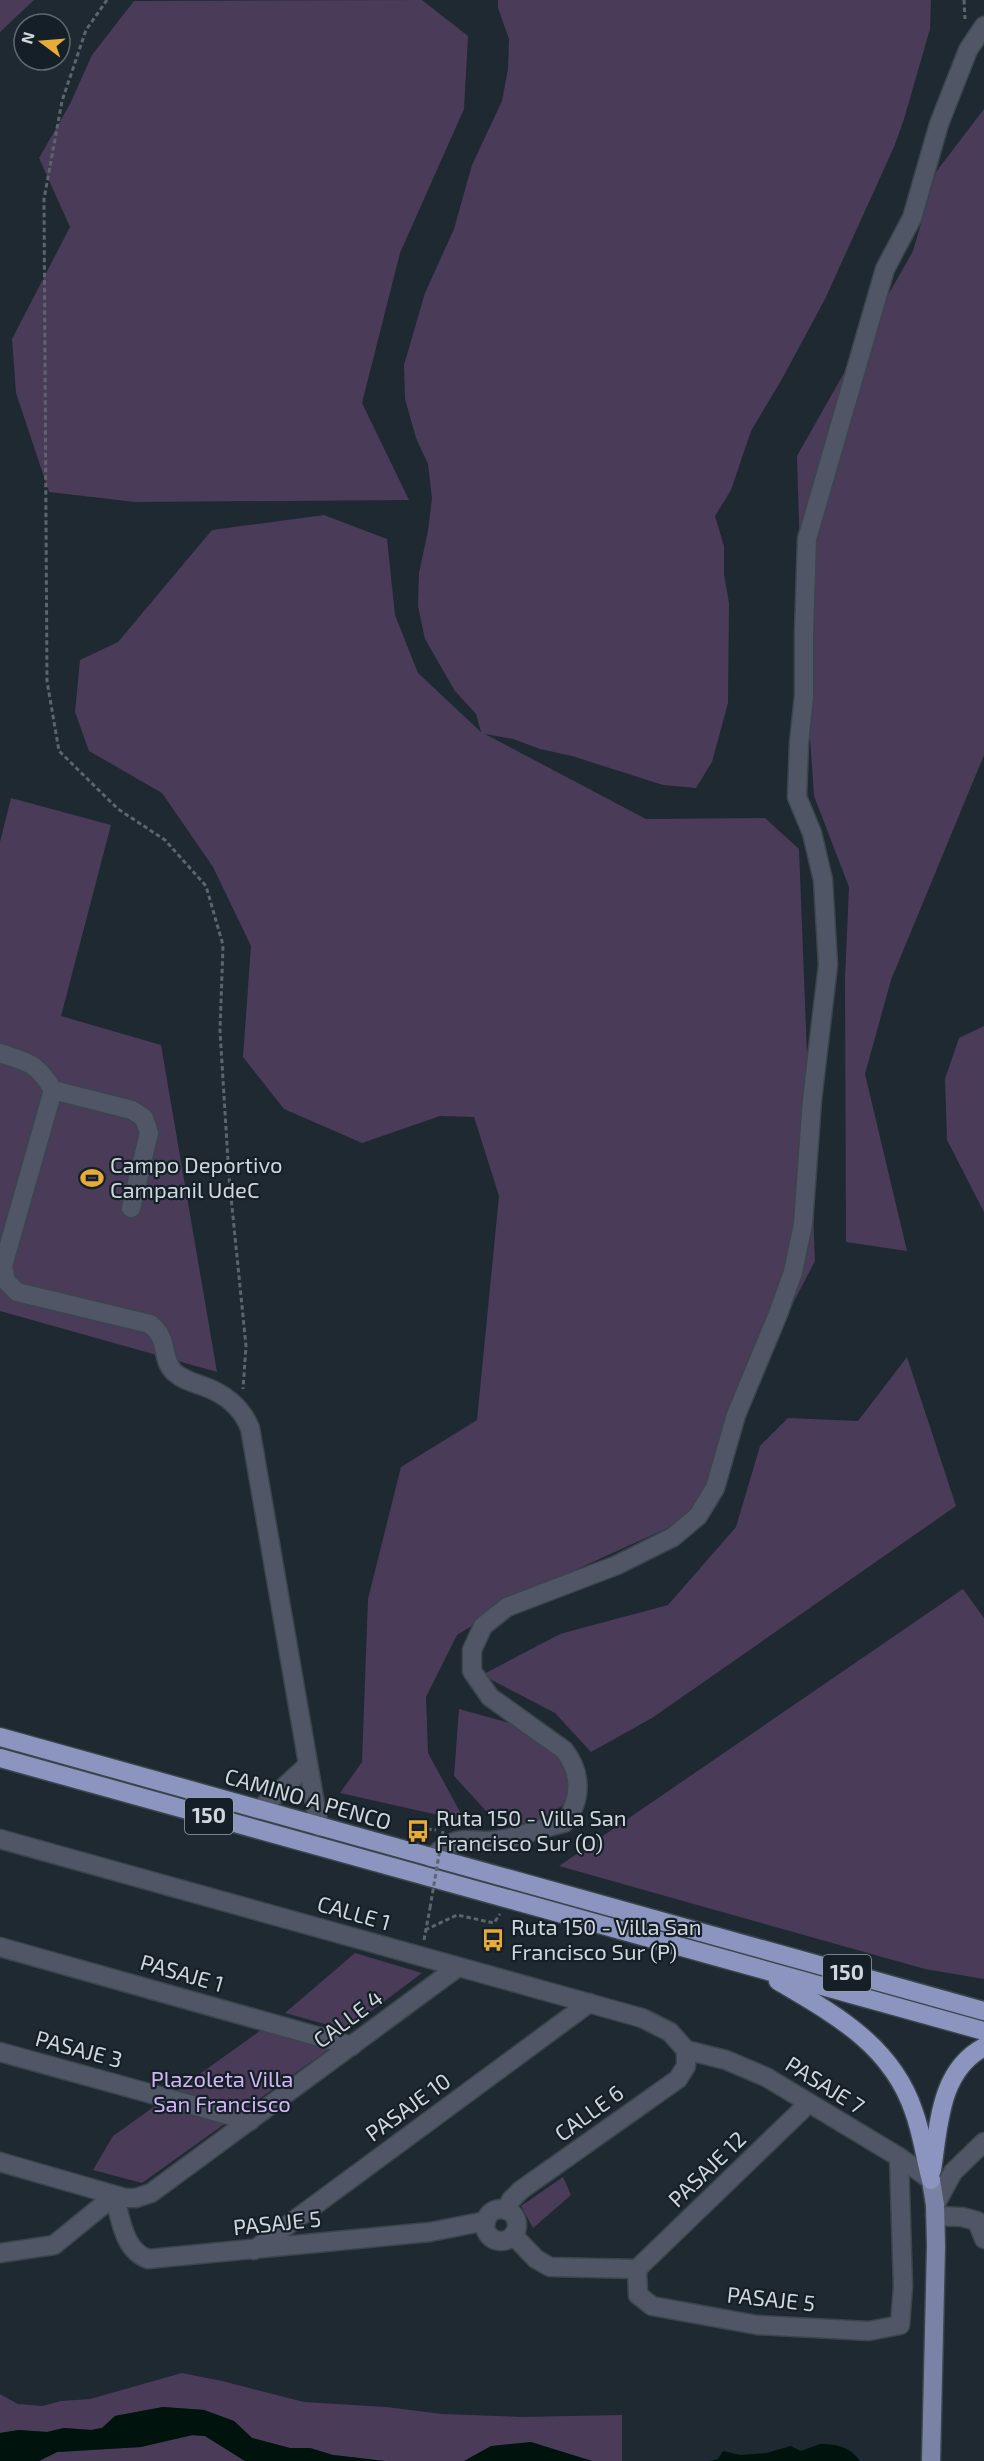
<svg xmlns="http://www.w3.org/2000/svg" width="984" height="2461" viewBox="0 0 984 2461" font-family="'Exo 2',sans-serif">
  <style>
    .green { fill: #4a3b59 }
    .water { fill: #00130d }
    .lines { fill: none; stroke-linecap: round; stroke-linejoin: round }
    .minor-casing { stroke: #3a454c; stroke-width: 21 }
    .major-casing { stroke: #3a454c; stroke-width: 21 }
    .highway-casing { stroke: #3a454c; stroke-width: 21 }
    .path { stroke: #5c656d; stroke-width: 3; stroke-dasharray: 4.5 3; stroke-linecap: butt }
    .minor { stroke: #515667; stroke-width: 18 }
    .major { stroke: #7a83a6; stroke-width: 18 }
    .highway { stroke: #8b95bf; stroke-width: 18 }
    .path-bridge { stroke: #5c656d; stroke-width: 3; stroke-dasharray: 4.5 3; stroke-linecap: butt }
    .labels { text-anchor: middle; stroke-width: 4.5; stroke-linejoin: round; paint-order: stroke }
    .shield { fill: #141f27; stroke: #979fa6; stroke-width: 1.5 }
    .shield-label { font-size: 21px; font-weight: bold; fill: #cfd6dc }
    .poi-label { font-size: 22px; fill: #cfd6dc; stroke: #141f27; text-anchor: start }
    .street-label { font-size: 22px; fill: #cfd6dc; stroke: #141f27 }
    .park-label { font-size: 22px; fill: #d3b5f5; stroke: #141f27 }
  </style>
  <rect width="100%" height="100%" fill="#1e2931"/>
  <g class="green">
    <polygon points="0,0 34,0 0,32"/>
    <polygon points="422,0 468,36 464,109 400,253 362,403 409,500 135,502 49,492 16,393 12,339 70,227 39,158 70,104 92,55 134,1"/>
    <polygon points="498,0 931,0 930,29 904,119 894,147 825,299 782,379 751,431 731,490 715,516 724,546 724,574 729,603 728,703 712,762 696,788 663,785 572,756 540,749 513,739 485,734 646,819 765,818 799,849 815,1261 746,1393 705,1511 529,1591 457,1635 426,1697 428,1753 465,1821 340,1793 362,1762 368,1599 401,1467 477,1420 499,1196 474,1117 440,1116 362,1143 284,1109 243,1057 251,946 213,867 162,793 89,751 75,712 80,660 118,642 212,530 324,515 387,539 395,615 418,673 481,732 476,714 455,691 425,639 418,606 419,573 428,531 432,498 428,464 416,438 405,399 404,365 425,293 454,229 472,165 502,101 508,69 509,39 498,8"/>
    <polygon points="984,109 984,755 891,980 865,1074 907,1251 846,1242 845,979 849,887 814,796 802,621 797,456 913,251 936,172"/>
    <polygon points="11,798 111,825 61,1016 161,1045 217,1372 0,1311 0,842"/>
    <polygon points="984,1026 984,1212 947,1140 945,1079 959,1038"/>
    <polygon points="907,1357 956,1506 652,1718 591,1752 555,1713 482,1675 560,1634 668,1605 736,1527 760,1446 788,1418 858,1421"/>
    <polygon points="963,1589 984,1618 984,1979 925,1969 559,1866"/>
    <polygon points="459,1709 506,1722 553,1744 581,1791 534,1827 487,1812 454,1776"/>
    <polygon points="355,1953 422,1973 346,2030 285,2013"/>
    <polygon points="264,2028 332,2047 142,2183 93,2170 113,2136"/>
    <polygon points="563,2177 571,2195 533,2228 521,2206"/>
    <polygon points="182,2373 222,2381 304,2402 386,2407 442,2414 522,2417 622,2415 622,2461 592,2461 530,2442 464,2461 385,2461 333,2455 310,2448 290,2448 252,2438 234,2421 204,2410 163,2407 115,2416 102,2428 91,2430 64,2428 47,2432 19,2430 0,2433 0,2394 18,2404 42,2406 61,2401 90,2399"/>
    <polygon points="184,2435 205,2436 245,2461 39,2461 57,2452 141,2447"/>
  </g>
  <g class="water">
    <polygon points="163,2407 204,2410 234,2421 252,2438 290,2448 310,2448 333,2455 385,2461 245,2461 205,2436 193,2435 141,2447 57,2452 39,2461 0,2461 0,2433 19,2430 47,2432 64,2428 91,2430 102,2428 115,2416"/>
    <polygon points="531,2442 592,2461 464,2461 491,2446"/>
    <path d="M820,2444C836,2444 851,2447 860,2461H710L718,2459L723,2451L740,2455L766,2453L791,2446L801,2451Z"/>
  </g>
  <g class="lines">
    <g class="minor-casing">
      <g id="minor">
        <path d="M0,1053C28,1062 37,1063 53,1090L3,1266L6,1281L17,1292L150,1324C170,1339 160,1358 174,1372C183,1380 192,1382 203,1386C225,1394 241,1406 250,1428L319,1827"/>
        <polyline points="53,1090 132,1110 144,1118 149,1133 131,1208"/>
        <polyline points="259,1810 308,1765"/>
        <polyline points="0,1839 642,2018 670,2032 686,2050"/>
        <path d="M431,1858C465,1827 468,1847 505,1839C525,1835 544,1827 564,1823C582,1800 582,1773 564,1750L490,1697L472,1671V1650L483,1626L507,1607L617,1565L673,1537L698,1516L715,1488L736,1415L778,1314L793,1272L803,1224L812,1100L828,965L823,880L812,833L797,797L799,743L804,696V634L807,539L885,269L912,218L939,124L968,50L984,26"/>
        <polyline points="0,1947 352,2046"/>
        <polyline points="686,2050 726,2060 766,2077 899,2157 931,2180"/>
        <polyline points="0,2052 250,2121"/>
        <polyline points="0,2162 125,2198 136,2198 151,2193 458,1967"/>
        <path d="M114,2196C121,2218 123,2250 148,2259L430,2232L486,2221"/>
        <polyline points="935,2205 953,2172 984,2142"/>
        <circle cx="501" cy="2225" r="16"/>
        <polyline points="506,2210 511,2200 521,2190 678,2079 686,2066 686,2050"/>
        <polyline points="935,2216 962,2217 977,2221 984,2239"/>
        <polyline points="513,2235 536,2259 550,2267 637,2269"/>
        <polyline points="254,2250 589,2003"/>
        <polyline points="0,2253 54,2245 114,2196"/>
        <polyline points="637,2269 638,2295 652,2306 757,2325 869,2331 900,2325 903,2287 899,2157"/>
        <polyline points="637,2269 809,2103"/>
      </g>
    </g>
    <g class="major-casing">
      <polyline id="major" points="931,2461 936,2246 935,2205 931,2180"/>
    </g>
    <g class="highway-casing">
      <g id="highway">
        <polyline points="0,1737 984,2011"/>
        <polyline points="0,1758 984,2031"/>
        <path d="M778,1981C834,2014 892,2045 914,2112C922,2134 925,2158 931,2180"/>
        <path d="M932,2170C939,2126 939,2071 984,2047"/>
      </g>
    </g>
    <g class="path">
      <polyline points="107,0 86,30 62,101 44,199 47,681 59,751 118,809 165,840 206,886 223,945 220,1031 229,1177 246,1346 243,1389"/>
      <polyline points="964,0 965,19"/>
      <polyline points="425,1836 427,1829 436,1830"/>
      <polyline points="425,1930 457,1915 494,1923 500,1914"/>
      <polyline points="424,1940 430,1908"/>
    </g>
    <use href="#minor" class="minor"/>
    <use href="#major" class="major"/>
    <use href="#highway" class="highway"/>
    <polyline class="path-bridge" points="430,1908 443,1831"/>
  </g>
  <defs>
    <g id="stadium-bare" transform="scale(1.8)"><path d="M0-5a6.5 5 0 1 0 0 10a6.5 5 0 1 0 0-10ZM-3.5-1.8h7v3.6h-7Z" fill="#e8ab37" stroke="#141f27" stroke-width="2.5" paint-order="stroke"/></g>
    <g id="bus-bare" transform="scale(1.8)"><path d="M-5-6H5V4H4V6H2V4H-2V6H-4V4H-5ZM-3.5-4V0h7V-4ZM-3.5 1.2v1.5H-2V1.2ZM2 1.2v1.5H3.5V1.2Z" fill="#e8ab37" stroke="#141f27" stroke-width="2.5" paint-order="stroke"/></g>
  </defs>
  <g fill-rule="evenodd">
    <use href="#stadium-bare" x="92" y="1178"/>
    <use href="#bus-bare" x="418" y="1831"/>
    <use href="#bus-bare" x="493" y="1940"/>
  </g>
  <g class="labels">
    <g class="shield">
      <rect x="185" y="1798" width="48" height="36" rx="4.5"/>
      <rect x="823" y="1955" width="48" height="36" rx="4.5"/>
    </g>
    <g class="shield-label">
      <text x="209" y="1823">150</text>
      <text x="847" y="1980">150</text>
    </g>
    <g class="poi-label">
      <text x="110" y="1173">Campo Deportivo<tspan x="110" dy="25">Campanil UdeC</tspan></text>
      <text x="436" y="1826">Ruta 150 - Villa San<tspan x="436" dy="25">Francisco Sur (O)</tspan></text>
      <text x="511" y="1935">Ruta 150 - Villa San<tspan x="511" dy="25">Francisco Sur (P)</tspan></text>
    </g>
    <g class="street-label">
      <text transform="translate(308 1799) rotate(16)" y="8">CAMINO A PENCO</text>
      <text transform="translate(354 1913) rotate(16)" y="8">CALLE 1</text>
      <text transform="translate(182 1973) rotate(16)" y="8">PASAJE 1</text>
      <text transform="translate(348 2019) rotate(-37)" y="8">CALLE 4</text>
      <text transform="translate(79 2049) rotate(15)" y="8">PASAJE 3</text>
      <text transform="translate(825 2085) rotate(32)" y="8">PASAJE 7</text>
      <text transform="translate(408 2107) rotate(-36)" y="8">PASAJE 10</text>
      <text transform="translate(589 2113) rotate(-36)" y="8">CALLE 6</text>
      <text transform="translate(707 2169) rotate(-44)" y="8">PASAJE 12</text>
      <text transform="translate(277 2223) rotate(-6)" y="8">PASAJE 5</text>
      <text transform="translate(771 2299) rotate(6)" y="8">PASAJE 5</text>
    </g>
    <g class="park-label">
      <text x="222" y="2087">Plazoleta Villa<tspan x="222" dy="25">San Francisco</tspan></text>
    </g>
  </g>
  <g transform="translate(42 42) rotate(286)"><circle r="28" fill="#141f27" stroke="#5f686f" stroke-width="1.5"/>
  <path d="M0-4.5L10 22L0 15L-10 22Z" fill="#e8ab37"/>
  <text y="-9" font-size="16" font-weight="bold" text-anchor="middle" fill="#cfd6dc">N</text>
  </g>
</svg>
